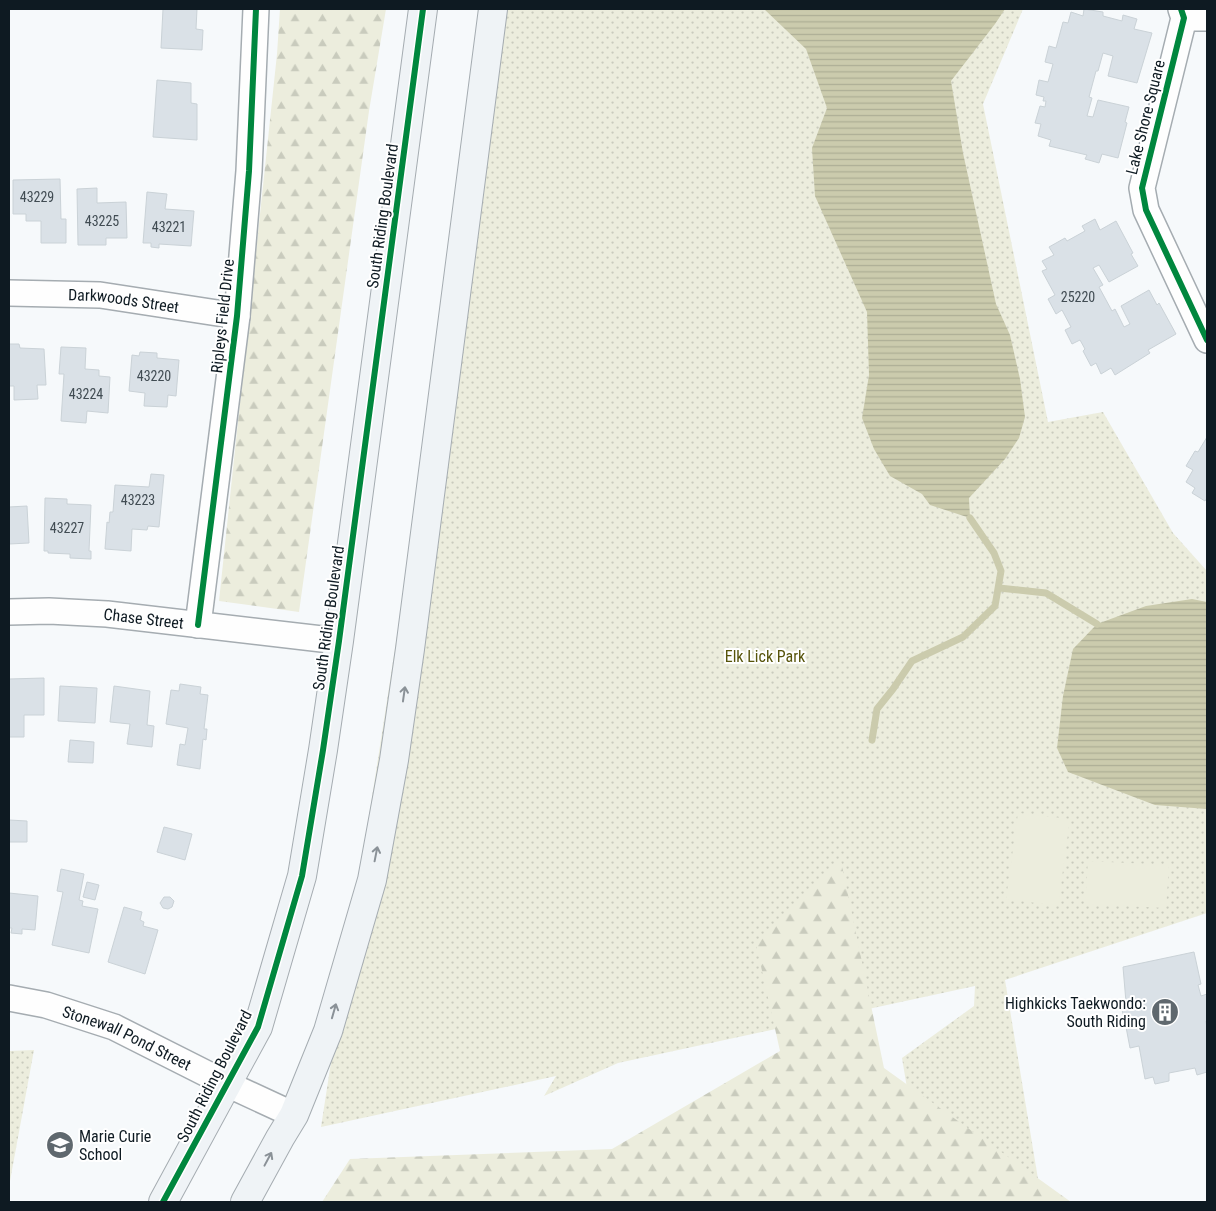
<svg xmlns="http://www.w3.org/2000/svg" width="1216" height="1211" viewBox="0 0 1216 1211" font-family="'Roboto Condensed',sans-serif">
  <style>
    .green { fill: url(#green-dots) }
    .forest { fill: url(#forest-firs) }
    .pitch { fill: #eceddd }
    .water { fill: url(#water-rules) }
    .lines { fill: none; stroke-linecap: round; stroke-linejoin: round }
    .stream { stroke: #cbcbad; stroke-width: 7 }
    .building { fill: #dae1e7; stroke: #cad2d7 }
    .street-casing { stroke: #a5acb1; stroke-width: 28 }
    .secondary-casing { stroke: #a5acb1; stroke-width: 30 }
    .street { stroke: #fefefe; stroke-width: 25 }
    .secondary { stroke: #eff3f6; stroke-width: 28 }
    .cycleway-casing { stroke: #fff; stroke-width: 9 }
    .cycleway { stroke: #00873e; stroke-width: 6 }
    .oneway { stroke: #8a9197 }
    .labels { text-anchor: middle; stroke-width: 4; stroke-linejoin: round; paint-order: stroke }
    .number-label { font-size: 14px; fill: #414c53 }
    .street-label { font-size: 16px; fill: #0e1a22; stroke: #fff }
    .park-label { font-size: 16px; fill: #57540a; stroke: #fff }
    .poi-label { font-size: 16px; fill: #0e1a22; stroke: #fff; text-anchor: end }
  </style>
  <defs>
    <pattern id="green-dots" width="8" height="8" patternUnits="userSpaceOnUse" patternTransform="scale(1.25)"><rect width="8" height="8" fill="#eceddd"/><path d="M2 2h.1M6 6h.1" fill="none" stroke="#c9cbbd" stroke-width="1.8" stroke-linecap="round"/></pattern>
    <pattern id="forest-firs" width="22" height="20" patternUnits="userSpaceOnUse" patternTransform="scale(1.25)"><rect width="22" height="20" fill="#eceddd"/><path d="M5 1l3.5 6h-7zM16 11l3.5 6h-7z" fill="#c9cbbd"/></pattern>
    <pattern id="water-rules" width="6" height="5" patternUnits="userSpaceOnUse" patternTransform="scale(1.25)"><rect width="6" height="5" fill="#cbcbad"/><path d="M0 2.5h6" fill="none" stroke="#adae95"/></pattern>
  </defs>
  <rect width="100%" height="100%" fill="#f6f9fb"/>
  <g class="green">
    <polygon points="494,9 1023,9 983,104 1048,422 1103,412 1173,533 1207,571 1207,913 1005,980 1038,1179 921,1172 902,1058 974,1006 975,986 618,1063 544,1096 556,1076 321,1127"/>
    <polygon points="34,1050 10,1181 9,1181 9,1051"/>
  </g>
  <g class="forest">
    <polygon points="280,9 386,9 369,111 299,612 219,601 277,54"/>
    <polygon points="841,861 884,1068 1071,1202 322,1202 350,1159 612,1149 780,1051 756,944"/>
  </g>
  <g class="pitch">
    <polygon points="1018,813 1070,819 1058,906 1006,899"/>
    <polygon points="1088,861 1169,865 1166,908 1085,904"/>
  </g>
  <g class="water">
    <polygon points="764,9 1005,9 995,24 951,81 963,153 996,304 1010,335 1020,379 1025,417 1019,438 1005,459 969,498 970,518 930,505 922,494 890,476 874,449 862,418 869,375 867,312 815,196 812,148 827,108 806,49"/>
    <polygon points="1192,599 1207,602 1207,809 1155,805 1068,772 1057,748 1063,696 1073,649 1097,624 1146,606"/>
  </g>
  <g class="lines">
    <g class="stream">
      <polyline points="999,588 1046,593 1097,624"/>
      <polyline points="872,740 877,709 893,689 912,661 963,637 995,606 1001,571 994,553 970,518"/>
    </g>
  </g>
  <g class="building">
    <polygon points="163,9 197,9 196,29 203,30 202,50 161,48"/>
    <polygon points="1084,9 1103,12 1103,16 1122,21 1123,15 1137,19 1134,29 1152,33 1137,83 1108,76 1113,56 1103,53 1098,71 1096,71 1089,97 1092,98 1087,116 1093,117 1098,100 1129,107 1125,122 1127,123 1118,158 1102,154 1099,163 1085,159 1087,155 1049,146 1051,140 1038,136 1041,124 1035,123 1040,106 1045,107 1046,101 1043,101 1044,97 1036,95 1039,80 1048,82 1053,64 1045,62 1049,46 1056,48 1063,22 1068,23 1071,12 1083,16"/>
    <polygon points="157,80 191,83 191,103 197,104 197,140 153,137"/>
    <polygon points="60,179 61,219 66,219 66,243 41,243 41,221 26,221 26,214 13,214 13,180"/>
    <polygon points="97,188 97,203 126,202 127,238 106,238 106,245 78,245 77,189"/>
    <polygon points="147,192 167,194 165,209 194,211 191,246 159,244 159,248 151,247 151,243 143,243"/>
    <polygon points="1095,219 1100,230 1116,221 1133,253 1131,254 1138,266 1109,282 1099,265 1093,268 1103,285 1099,287 1112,311 1115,309 1124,327 1130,324 1121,306 1149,290 1157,305 1159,303 1176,334 1148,350 1150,353 1115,375 1111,368 1101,374 1096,363 1091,366 1083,351 1085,349 1080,340 1072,344 1065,330 1071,327 1062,310 1056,314 1048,299 1055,295 1042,271 1047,269 1042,261 1054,255 1049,247 1065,238 1067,241 1085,231 1082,226"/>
    <polygon points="9,344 19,344 20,348 44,349 46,385 37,385 38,399 14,400 14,386 9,386"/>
    <polygon points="61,347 86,348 85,369 99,370 99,376 110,377 108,413 87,411 86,423 61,421 64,374 59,374"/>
    <polygon points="140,352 157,353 157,358 179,360 176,396 168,395 167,407 144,406 145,393 129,391 132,355 139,356"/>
    <polygon points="1207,437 1207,498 1205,501 1192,493 1195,488 1186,482 1193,470 1186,466 1195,451 1198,452"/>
    <polygon points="151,474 164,475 159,527 148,526 147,530 132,529 131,551 105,549 107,522 109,523 110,512 113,512 115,485 149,487"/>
    <polygon points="45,498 67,499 67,504 91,505 89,551 91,551 91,559 70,558 70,554 48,553 48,551 44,551"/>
    <polygon points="27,506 29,543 9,544 9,507"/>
    <polygon points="44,678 44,715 24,715 24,737 9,737 9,679"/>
    <polygon points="180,684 201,687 200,694 208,695 204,729 207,729 206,740 203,739 200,769 177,765 180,744 185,745 188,728 166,724 171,690 179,691"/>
    <polygon points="60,686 97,688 95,723 58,721"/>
    <polygon points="114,686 150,691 147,725 154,726 152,747 127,744 130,724 110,722"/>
    <polygon points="70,740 94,742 93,763 68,762"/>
    <polygon points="9,820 27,821 27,842 9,842"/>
    <polygon points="164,827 192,834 185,860 157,852"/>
    <polygon points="61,869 84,874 79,900 83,901 82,906 98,909 89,953 52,945 63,892 57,891"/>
    <polygon points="87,882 99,885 95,900 83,897"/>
    <polygon points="9,893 38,896 35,930 22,929 22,934 11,933 12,928 9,928"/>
    <polygon points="164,897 170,897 174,901 172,907 168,909 163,908 160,903"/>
    <polygon points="124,907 142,912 140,920 144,922 143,926 158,930 145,974 108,962"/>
    <polygon points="1194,952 1201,984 1198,985 1201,996 1207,994 1207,1021 1206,1021 1207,1029 1207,1072 1197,1075 1195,1068 1169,1073 1169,1081 1155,1084 1153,1077 1145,1079 1139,1046 1130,1048 1126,1027 1131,1025 1131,1023 1125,1025 1121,1004 1126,1002 1123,967"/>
  </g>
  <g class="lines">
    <g class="street-casing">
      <g id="street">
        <polyline points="1181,9 1184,18 1142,188 1146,210 1207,340"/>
        <polyline points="1184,18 1207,18"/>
        <path id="s1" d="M9,293L100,295L237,316"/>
        <path id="s2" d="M9,612L49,611L107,614L339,641"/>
        <polyline points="198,625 237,316 249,171 256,9"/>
        <path id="s3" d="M9,998L46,1005L114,1027L227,1084L294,1115"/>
      </g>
    </g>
    <g class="secondary-casing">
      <g id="secondary">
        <polyline points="163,1202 258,1027 302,876 323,750 339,641 423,9"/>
        <polyline points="245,1202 280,1138 294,1115 328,1031 372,880 394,760 410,649 493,9"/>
      </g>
    </g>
    <use href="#street" class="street"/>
    <use href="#secondary" class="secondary"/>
    <g class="cycleway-casing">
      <g id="cycleway">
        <polyline points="1181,9 1184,18 1142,188 1146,210 1207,340"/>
        <polyline points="198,625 237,316 249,171 256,9"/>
        <polyline points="163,1202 258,1027 302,876 323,750 339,641 423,9"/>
      </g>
    </g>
    <use href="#cycleway" class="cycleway"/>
  </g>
  <defs><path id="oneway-shaft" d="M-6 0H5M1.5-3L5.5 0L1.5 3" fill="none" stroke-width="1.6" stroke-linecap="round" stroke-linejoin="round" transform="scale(1.25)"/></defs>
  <g class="oneway">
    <use href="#oneway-shaft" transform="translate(404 694) rotate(-82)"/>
    <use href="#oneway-shaft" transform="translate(376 854) rotate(-79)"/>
    <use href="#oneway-shaft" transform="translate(334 1011) rotate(-74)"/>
    <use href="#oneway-shaft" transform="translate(268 1159) rotate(-62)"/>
  </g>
  <defs>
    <g id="building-disc" transform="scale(1.4375)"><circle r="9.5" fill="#5f686e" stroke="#fff"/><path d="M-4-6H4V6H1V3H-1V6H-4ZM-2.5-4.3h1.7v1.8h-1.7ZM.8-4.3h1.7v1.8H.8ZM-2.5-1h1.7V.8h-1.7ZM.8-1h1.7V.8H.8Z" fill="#fff"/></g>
    <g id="school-disc" transform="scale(1.4375)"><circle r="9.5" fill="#5f686e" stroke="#fff"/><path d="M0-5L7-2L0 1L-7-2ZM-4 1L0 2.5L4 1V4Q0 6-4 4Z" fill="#fff"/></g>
  </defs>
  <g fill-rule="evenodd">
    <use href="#building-disc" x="1165" y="1012"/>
    <use href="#school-disc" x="60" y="1145"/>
  </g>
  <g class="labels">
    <g class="number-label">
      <text x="37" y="202">43229</text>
      <text x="102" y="226">43225</text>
      <text x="169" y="232">43221</text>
      <text x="1078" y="302">25220</text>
      <text x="154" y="381">43220</text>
      <text x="86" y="399">43224</text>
      <text x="138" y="505">43223</text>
      <text x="67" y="533">43227</text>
    </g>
    <g class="street-label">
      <text transform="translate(1145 117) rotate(-76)" y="6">Lake Shore Square</text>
      <text transform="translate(382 216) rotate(-82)" y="6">South Riding Boulevard</text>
      <text dy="6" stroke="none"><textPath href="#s1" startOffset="115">Darkwoods Street</textPath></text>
      <text transform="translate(222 316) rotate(-84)" y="6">Ripleys Field Drive</text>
      <text transform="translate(328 618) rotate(-82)" y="6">South Riding Boulevard</text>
      <text dy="6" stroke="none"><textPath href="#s2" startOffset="135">Chase Street</textPath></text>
      <text dy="6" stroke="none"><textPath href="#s3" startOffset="125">Stonewall Pond Street</textPath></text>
      <text transform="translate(214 1076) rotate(-63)" y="6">South Riding Boulevard</text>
    </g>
    <g class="park-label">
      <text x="765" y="662">Elk Lick Park</text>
    </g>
    <g class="poi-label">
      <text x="1146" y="1009">Highkicks Taekwondo:<tspan x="1146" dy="18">South Riding</tspan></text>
      <text x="79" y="1142" text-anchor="start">Marie Curie<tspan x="79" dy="18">School</tspan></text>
    </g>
  </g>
  <rect width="1216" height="1211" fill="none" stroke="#0e1a22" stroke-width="20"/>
</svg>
